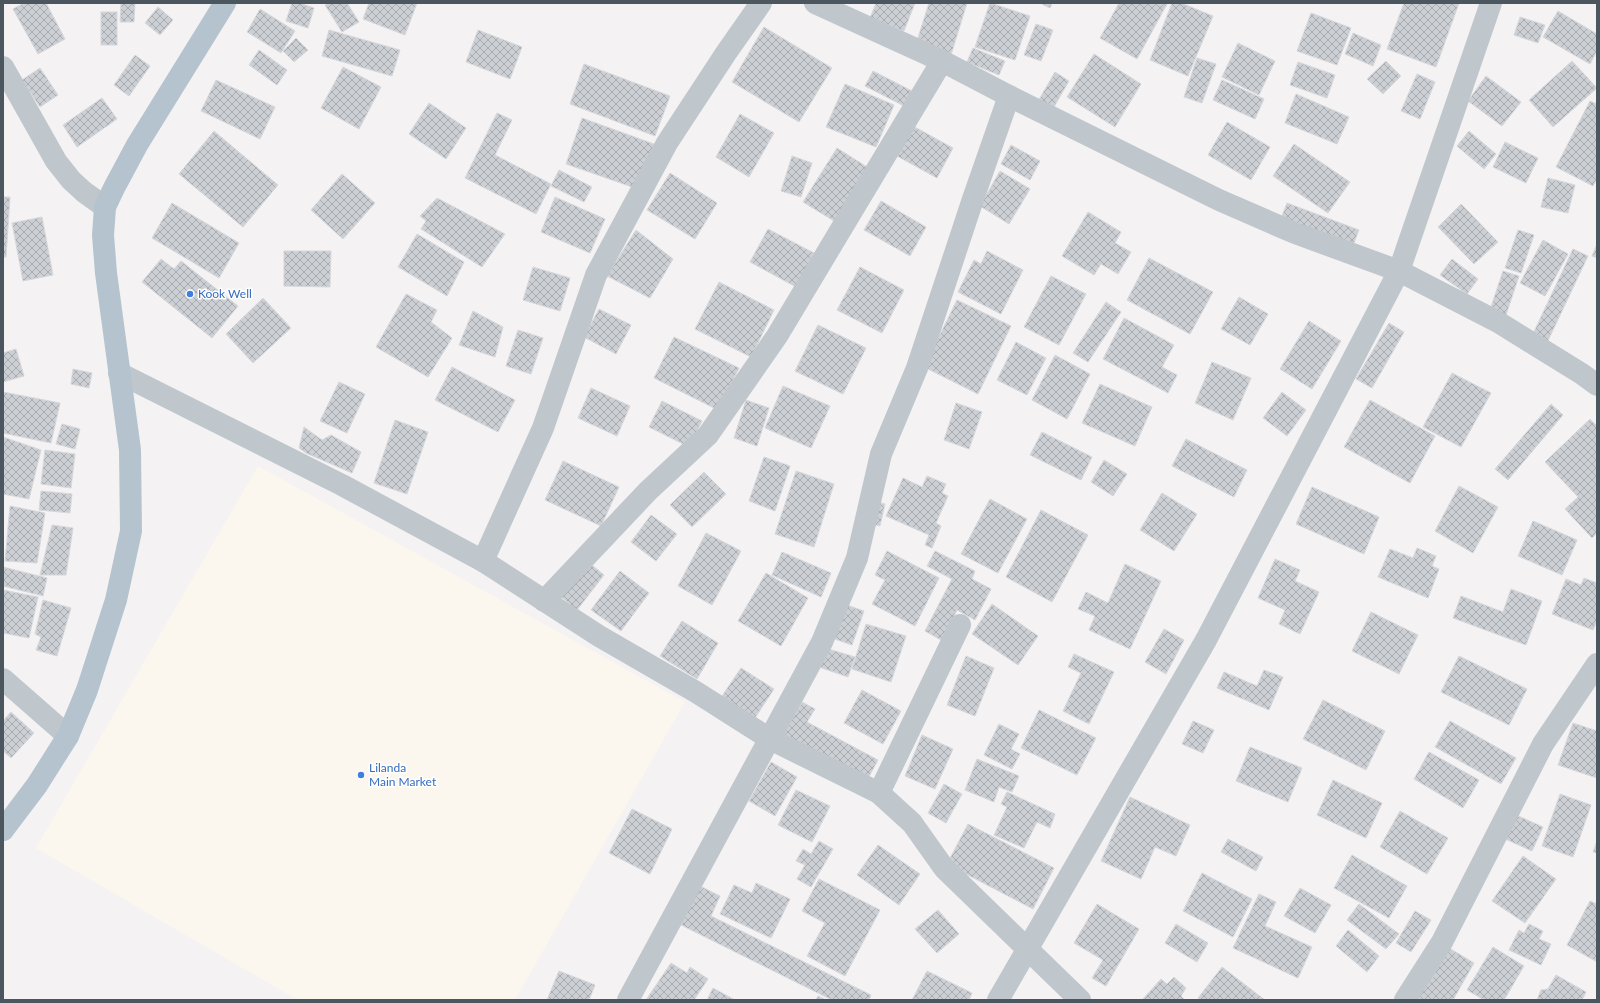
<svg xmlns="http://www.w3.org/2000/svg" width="1600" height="1003" viewBox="0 0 1600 1003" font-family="Lato,sans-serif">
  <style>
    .commercial { fill: #fcf7ee }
    .building { fill: url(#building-cross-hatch); stroke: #d6d8dc }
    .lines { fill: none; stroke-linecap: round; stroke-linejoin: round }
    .minor { stroke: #bfc7cd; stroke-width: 22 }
    .major { stroke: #b4c3ce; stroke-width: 22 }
    .shop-dot { fill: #3f7fe0; stroke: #fff; stroke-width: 1.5 }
    .labels { text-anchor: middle; stroke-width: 3; stroke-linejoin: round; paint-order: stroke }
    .shop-label { font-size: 12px; fill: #366cbe; stroke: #fff; text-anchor: start }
  </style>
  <defs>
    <pattern id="building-cross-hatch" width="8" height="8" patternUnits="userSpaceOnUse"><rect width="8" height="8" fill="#cccfd4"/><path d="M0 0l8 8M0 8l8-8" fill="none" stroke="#a8abaf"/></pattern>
  </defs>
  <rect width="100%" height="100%" fill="#f4f2f2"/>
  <polygon class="commercial" points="258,466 685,702 515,1000 298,1000 36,848"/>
  <g class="building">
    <polygon points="24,3 46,3 65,39 38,54 13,9"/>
    <polygon points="121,3 135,3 134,22 120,22"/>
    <polygon points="292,3 299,3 314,8 308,28 286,21"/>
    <polygon points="329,3 347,3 359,22 342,32 325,5"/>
    <polygon points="369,3 417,3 405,35 363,19"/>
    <polygon points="876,3 915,3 904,31 870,18"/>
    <polygon points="929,3 967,3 951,55 916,44"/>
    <polygon points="990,3 1030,16 1015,60 975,47"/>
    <polygon points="1040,3 1052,3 1050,8"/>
    <polygon points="1119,3 1167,4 1137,59 1100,38"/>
    <polygon points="1172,3 1181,3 1213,16 1188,76 1150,60"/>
    <polygon points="1404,3 1459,3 1436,67 1387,49"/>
    <polygon points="158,7 173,20 160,35 145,23"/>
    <polygon points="260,9 295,31 281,53 247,32"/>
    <polygon points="1558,11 1597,34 1597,51 1590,64 1543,37"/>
    <rect x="101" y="12" width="16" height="33"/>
    <polygon points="1311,13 1351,28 1337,65 1297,51"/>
    <polygon points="1520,17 1545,25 1538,43 1514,35"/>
    <polygon points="1036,24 1053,30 1041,61 1024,55"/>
    <polygon points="764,27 832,68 799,122 732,82"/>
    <polygon points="329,30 400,50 392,76 322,56"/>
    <polygon points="478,30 522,47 510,79 466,62"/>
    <polygon points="1353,33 1381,45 1373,66 1345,54"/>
    <polygon points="296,38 308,50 294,62 283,51"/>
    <polygon points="1238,43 1275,61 1259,95 1222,77"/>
    <polygon points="973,48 1005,61 999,75 967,62"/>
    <polygon points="259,50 287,70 277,85 249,65"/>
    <polygon points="1094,54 1141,84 1115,127 1067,97"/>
    <polygon points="135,55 150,66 129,96 114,85"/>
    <polygon points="1197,58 1216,64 1202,103 1184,97"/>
    <polygon points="1386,61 1401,76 1383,94 1367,79"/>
    <polygon points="1572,61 1597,88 1553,127 1529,100"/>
    <polygon points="1298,62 1335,75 1327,98 1290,85"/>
    <polygon points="584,64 670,96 655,136 570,104"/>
    <polygon points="343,67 381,87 359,129 321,108"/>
    <polygon points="40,68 58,95 40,107 22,80"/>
    <polygon points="873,71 912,91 904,106 865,86"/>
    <polygon points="1055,72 1069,81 1051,112 1037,103"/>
    <polygon points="1417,74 1435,82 1420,119 1401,111"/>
    <polygon points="1486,76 1521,102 1502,126 1468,101"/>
    <polygon points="216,80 275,107 260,139 201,111"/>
    <polygon points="1222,80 1264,99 1255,119 1213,100"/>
    <polygon points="845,84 894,105 876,147 826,127"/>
    <polygon points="1296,94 1349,117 1337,144 1285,123"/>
    <polygon points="102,98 117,119 77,147 63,125"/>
    <polygon points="1590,101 1597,104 1597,179 1593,186 1556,167"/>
    <polygon points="429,103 466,128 446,159 409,134"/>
    <polygon points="497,113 512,120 495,155 551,184 536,214 465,178"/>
    <polygon points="740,114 774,133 749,177 716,157"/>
    <polygon points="582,118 654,144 638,189 566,164"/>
    <polygon points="1227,122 1270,147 1251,180 1208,155"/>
    <polygon points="913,126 953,148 937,178 897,156"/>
    <polygon points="214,131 278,185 243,227 179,174"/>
    <polygon points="1469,131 1496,154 1484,169 1457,146"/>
    <polygon points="1505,142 1538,158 1526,183 1493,167"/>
    <polygon points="1294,144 1350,182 1328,213 1273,176"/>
    <polygon points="1011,145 1040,161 1030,180 1001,164"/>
    <polygon points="837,148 867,167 834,221 803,202"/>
    <polygon points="792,156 812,163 801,197 781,191"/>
    <polygon points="559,170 592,187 584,202 551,186"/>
    <polygon points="1000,171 1030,189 1009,224 980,206"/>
    <polygon points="670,173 717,203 695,239 647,210"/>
    <polygon points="342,174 375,203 343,239 311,210"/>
    <polygon points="1548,178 1575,185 1568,213 1541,207"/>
    <polygon points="3,197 10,197 6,257 3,257"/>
    <polygon points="555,197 605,219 590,253 541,232"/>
    <polygon points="437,198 505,234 482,267 421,229 426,221 420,216"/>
    <polygon points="881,201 926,227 910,256 864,230"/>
    <polygon points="172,203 239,243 219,278 152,238"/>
    <polygon points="1287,203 1359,230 1350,253 1278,226"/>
    <polygon points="1461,204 1498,242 1474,264 1438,227"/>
    <polygon points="1088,212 1121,232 1115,243 1131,252 1118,274 1101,264 1094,275 1062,256"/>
    <polygon points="42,217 53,275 23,281 12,223"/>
    <polygon points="768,229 814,253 796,287 750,262"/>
    <polygon points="636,230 673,259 650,298 607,276"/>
    <polygon points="1518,230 1534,235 1521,273 1505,268"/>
    <polygon points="417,234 464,262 447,296 398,267"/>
    <polygon points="1543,240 1568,254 1545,296 1520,283"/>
    <polygon points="1597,244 1597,258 1592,256"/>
    <polygon points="1573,249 1588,256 1545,347 1530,340"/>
    <polygon points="284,251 331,251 330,287 284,286"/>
    <polygon points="987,251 1023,270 1001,314 958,292 974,260 981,264"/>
    <polygon points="1149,258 1213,292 1190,334 1127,300"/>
    <polygon points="161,259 174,269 181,261 238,306 212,338 142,282"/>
    <polygon points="1452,259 1478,279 1467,294 1440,275"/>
    <polygon points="533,267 570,278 560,311 523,300"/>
    <polygon points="860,267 904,290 882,333 837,310"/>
    <polygon points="1503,271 1519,276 1505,318 1489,313"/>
    <polygon points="1051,276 1086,294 1059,345 1024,327"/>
    <polygon points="719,282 774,310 751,357 695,329"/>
    <polygon points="406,294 437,310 431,322 452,338 428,377 376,347"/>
    <polygon points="1239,297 1268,314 1250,345 1221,329"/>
    <polygon points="263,298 291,328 253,363 226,334"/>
    <polygon points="957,300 1011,326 978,394 924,367"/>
    <polygon points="1106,302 1121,312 1088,362 1073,353"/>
    <polygon points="599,309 631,325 616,354 584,337"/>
    <polygon points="473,311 503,327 495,357 459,345"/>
    <polygon points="1124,318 1174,345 1162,367 1177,375 1168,393 1103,359"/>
    <polygon points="1309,321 1341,341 1312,389 1280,369"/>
    <polygon points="1389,323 1404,332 1372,388 1356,379"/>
    <polygon points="818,325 866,348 843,394 795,371"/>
    <polygon points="518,330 543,338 531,374 506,366"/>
    <polygon points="674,337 739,368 718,410 654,378"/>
    <polygon points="1016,342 1046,358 1027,395 997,380"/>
    <polygon points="16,349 24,376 3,382 3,353"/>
    <polygon points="1055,355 1090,374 1067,419 1032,400"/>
    <polygon points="1212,362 1251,378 1233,420 1195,403"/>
    <polygon points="452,367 515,400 498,432 435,400"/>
    <polygon points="73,369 92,373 89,388 71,384"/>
    <polygon points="1452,373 1491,393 1461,447 1423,427"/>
    <polygon points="339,382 365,394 347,433 320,421"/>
    <polygon points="1100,384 1152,407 1135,446 1082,423"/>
    <polygon points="783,386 830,406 811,448 765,428"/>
    <polygon points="591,388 630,406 617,436 578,418"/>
    <polygon points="3,392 60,403 51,443 3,433"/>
    <polygon points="1282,392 1306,410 1287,436 1263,418"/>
    <polygon points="746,400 769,408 757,446 734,438"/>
    <polygon points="1370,400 1435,436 1410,483 1344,447"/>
    <polygon points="662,401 702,421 689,447 649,427"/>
    <polygon points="956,403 982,412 969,449 944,440"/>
    <polygon points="1551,404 1563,415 1508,480 1495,469"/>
    <polygon points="1590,419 1597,426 1597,533 1592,538 1565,509 1578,497 1545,462"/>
    <polygon points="395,420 428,432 407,494 374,483"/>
    <polygon points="62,424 80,429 75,449 56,444"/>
    <polygon points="304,427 322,440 331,435 361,452 352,473 306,453 299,448"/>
    <polygon points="1042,432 1092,457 1081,480 1030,455"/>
    <polygon points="3,437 41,450 29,499 3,494"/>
    <polygon points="1186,439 1247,470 1234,497 1172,466"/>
    <polygon points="45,450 75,454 71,488 41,484"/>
    <polygon points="764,457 790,466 775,511 749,501"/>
    <polygon points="1104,460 1127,474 1113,496 1091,482"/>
    <polygon points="563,461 619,487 601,526 545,500"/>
    <polygon points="796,471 834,484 814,547 775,534"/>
    <polygon points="704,472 726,494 692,527 670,505"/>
    <polygon points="927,476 946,484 942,493 948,496 936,523 941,526 932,548 925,545 929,535 886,516 903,478 922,487"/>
    <polygon points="1459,486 1498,507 1473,553 1435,531"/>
    <polygon points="1312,487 1379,517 1364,554 1296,524"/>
    <polygon points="41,491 72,494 70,513 39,510"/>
    <polygon points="1162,493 1197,514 1174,551 1140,530"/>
    <polygon points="990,499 1027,519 998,573 961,554"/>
    <polygon points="873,501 885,504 880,526 868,523"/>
    <polygon points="10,506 45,513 37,563 5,561"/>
    <polygon points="1041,510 1088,535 1052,602 1006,577"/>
    <polygon points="651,515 677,534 656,561 631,542"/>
    <polygon points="1533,521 1577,540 1562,575 1518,556"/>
    <polygon points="52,525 73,528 66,575 40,575"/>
    <polygon points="706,533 741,551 712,605 678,586"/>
    <polygon points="1417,548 1436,556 1432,566 1439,569 1428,598 1378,577 1390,549 1413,558"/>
    <polygon points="887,551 939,578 915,626 872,604 885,580 875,575"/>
    <polygon points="935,551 975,571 972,579 991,589 975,620 957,610 941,640 925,631 952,579 927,566"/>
    <polygon points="782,552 831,573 821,597 772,575"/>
    <polygon points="1275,559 1300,570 1295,581 1319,592 1300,634 1279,624 1285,610 1258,598"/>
    <polygon points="587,561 604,575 577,610 560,596"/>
    <polygon points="1125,564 1161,581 1130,649 1089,630 1095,616 1078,609 1086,592 1108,603"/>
    <polygon points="3,567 47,578 43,596 3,586"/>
    <polygon points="620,571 649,593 621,631 591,610"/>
    <polygon points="766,573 808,598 781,646 738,621"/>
    <polygon points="1584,578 1597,583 1597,621 1593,630 1552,614 1566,579 1581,585"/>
    <polygon points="1511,589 1542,601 1526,645 1453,618 1461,596 1503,612"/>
    <polygon points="3,590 38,597 29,638 3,633"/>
    <polygon points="43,600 71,608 57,656 36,650 41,637 35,634"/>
    <polygon points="841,603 864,611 852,645 829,637"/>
    <polygon points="992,604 1038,636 1018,665 972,634"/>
    <polygon points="1371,612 1418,635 1399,674 1352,651"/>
    <polygon points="682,621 718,643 697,679 660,656"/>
    <polygon points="866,624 906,636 891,682 852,669"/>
    <polygon points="1164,629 1184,640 1166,674 1145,662"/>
    <polygon points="822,647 855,657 848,677 816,666"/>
    <polygon points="1074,654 1114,672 1089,724 1063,711 1081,673 1068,667"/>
    <polygon points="966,656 994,668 975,716 947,705"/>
    <polygon points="1459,656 1527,689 1509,725 1441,692"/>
    <polygon points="741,668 774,689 753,721 720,699"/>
    <polygon points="1264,670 1283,677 1269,710 1217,688 1224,672 1257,686"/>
    <polygon points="862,690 901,711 883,744 844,723"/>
    <polygon points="1323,700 1385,731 1366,770 1303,739"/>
    <polygon points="802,702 815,709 807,722 878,760 865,784 781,739"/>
    <polygon points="1039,710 1096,738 1077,775 1021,748"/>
    <polygon points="11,712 34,733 11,758 3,751 3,721"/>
    <polygon points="1193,721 1214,730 1203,753 1182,744"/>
    <polygon points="1450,721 1516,758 1501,784 1435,747"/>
    <polygon points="1573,723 1597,731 1597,778 1558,765"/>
    <polygon points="999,724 1019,734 1011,749 1020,754 1012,769 984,755"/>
    <polygon points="922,735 953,749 935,789 905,776"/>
    <polygon points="1250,747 1302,768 1288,802 1236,781"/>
    <polygon points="1429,752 1479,780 1463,808 1414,779"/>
    <polygon points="977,759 1019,776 1012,792 999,787 994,802 965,790"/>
    <polygon points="771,762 797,777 775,816 749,801"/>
    <polygon points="1333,780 1382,803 1366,838 1317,815"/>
    <polygon points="944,784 962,794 946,823 928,813"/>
    <polygon points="796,790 830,806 812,842 778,825"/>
    <polygon points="1007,792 1055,814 1050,828 1037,822 1024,848 994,835 1007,807 1001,804"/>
    <polygon points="1560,794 1591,805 1573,857 1542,846"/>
    <polygon points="1130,797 1190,825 1176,856 1155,847 1141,879 1101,861"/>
    <polygon points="632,809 672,829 650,874 609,853"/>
    <polygon points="1400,811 1448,838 1427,874 1380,847"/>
    <polygon points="1516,815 1543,827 1532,851 1505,839"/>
    <polygon points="968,824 1054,868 1033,909 947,864"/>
    <polygon points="1228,839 1263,857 1256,871 1221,852"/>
    <polygon points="819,841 833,849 811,887 797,879 805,865 796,861 803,849 811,854"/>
    <polygon points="1597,841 1597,853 1593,852"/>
    <polygon points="878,845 920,874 899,905 857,875"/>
    <polygon points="1352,855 1407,886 1389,918 1334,888"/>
    <polygon points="1523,856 1556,879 1525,923 1492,901"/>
    <polygon points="1202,873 1252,899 1233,937 1183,911"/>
    <polygon points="819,879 880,910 845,976 807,956 825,923 802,911"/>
    <polygon points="756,883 790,899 771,938 720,914 734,885 752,893"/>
    <polygon points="700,886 720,896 711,916 871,995 869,1000 832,1000 681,925"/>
    <polygon points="1300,888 1331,905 1315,933 1284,916"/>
    <polygon points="1259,894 1276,902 1265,926 1312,947 1298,978 1233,948"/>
    <polygon points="1590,901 1597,904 1597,962 1567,945"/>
    <polygon points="1097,904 1139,929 1106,986 1092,978 1103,960 1074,943"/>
    <polygon points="1359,904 1399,934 1386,949 1347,920"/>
    <polygon points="938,910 959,934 937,953 915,929"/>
    <polygon points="1415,911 1431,920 1411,952 1396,943"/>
    <polygon points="1176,924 1208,943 1197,962 1165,943"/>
    <polygon points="1529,924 1543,931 1539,939 1551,944 1541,965 1509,950 1519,930 1524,933"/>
    <polygon points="1348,930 1379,956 1367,972 1336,946"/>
    <polygon points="1493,947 1524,966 1504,1000 1484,1000 1467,990"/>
    <polygon points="1449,948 1474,963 1453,1000 1410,1000 1425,973 1432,978"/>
    <polygon points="671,963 687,973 690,967 708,979 694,1000 646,1000"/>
    <polygon points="1222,967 1265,1000 1200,1000 1198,998"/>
    <polygon points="559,971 595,985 589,1000 547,1000"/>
    <polygon points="927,971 972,993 969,1000 912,1000"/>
    <polygon points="1556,975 1586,992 1582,1000 1537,1000 1541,990 1548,989"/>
    <polygon points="1174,977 1186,988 1181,996 1185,1000 1142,1000 1161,979 1167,984"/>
    <polygon points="713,988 735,1000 707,1000"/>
    <polygon points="818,996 826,1000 816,1000"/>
  </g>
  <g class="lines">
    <g class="minor">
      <polyline points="815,3 942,61 1009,96 1219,200 1295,233 1399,271 1498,322 1582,374 1597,385"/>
      <polyline points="3,67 56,161 71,180 84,192 105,207"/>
      <polyline points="119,373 342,485 483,561 599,636 696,692 770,739 879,793 912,823 944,868 1080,1000"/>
      <polyline points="483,561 543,428 596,275 667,143 726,53 761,3"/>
      <polyline points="544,601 648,491 708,435 777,336 942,61"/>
      <polyline points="3,679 68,736"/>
      <polyline points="879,793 960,625"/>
      <polyline points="628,1000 822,642 857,558 881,454 917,368 973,199 1009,96"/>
      <polyline points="998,1000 1206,640 1399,271 1491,3"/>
      <polyline points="1405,1000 1442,942 1543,744 1597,664"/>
    </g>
    <polyline class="major" points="3,830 37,785 68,736 87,690 116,600 131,531 130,450 106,273 103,235 105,207 114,188 137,145 225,3"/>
  </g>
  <g class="shop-dot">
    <circle cx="190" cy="294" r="4"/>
    <circle cx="361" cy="775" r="4"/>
  </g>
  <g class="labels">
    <g class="shop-label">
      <text x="198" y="298">Kook Well</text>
      <text x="369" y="772">Lilanda<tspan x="369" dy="14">Main Market</tspan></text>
    </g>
  </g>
  <rect width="1600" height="1003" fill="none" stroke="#4b565e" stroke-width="8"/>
</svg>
